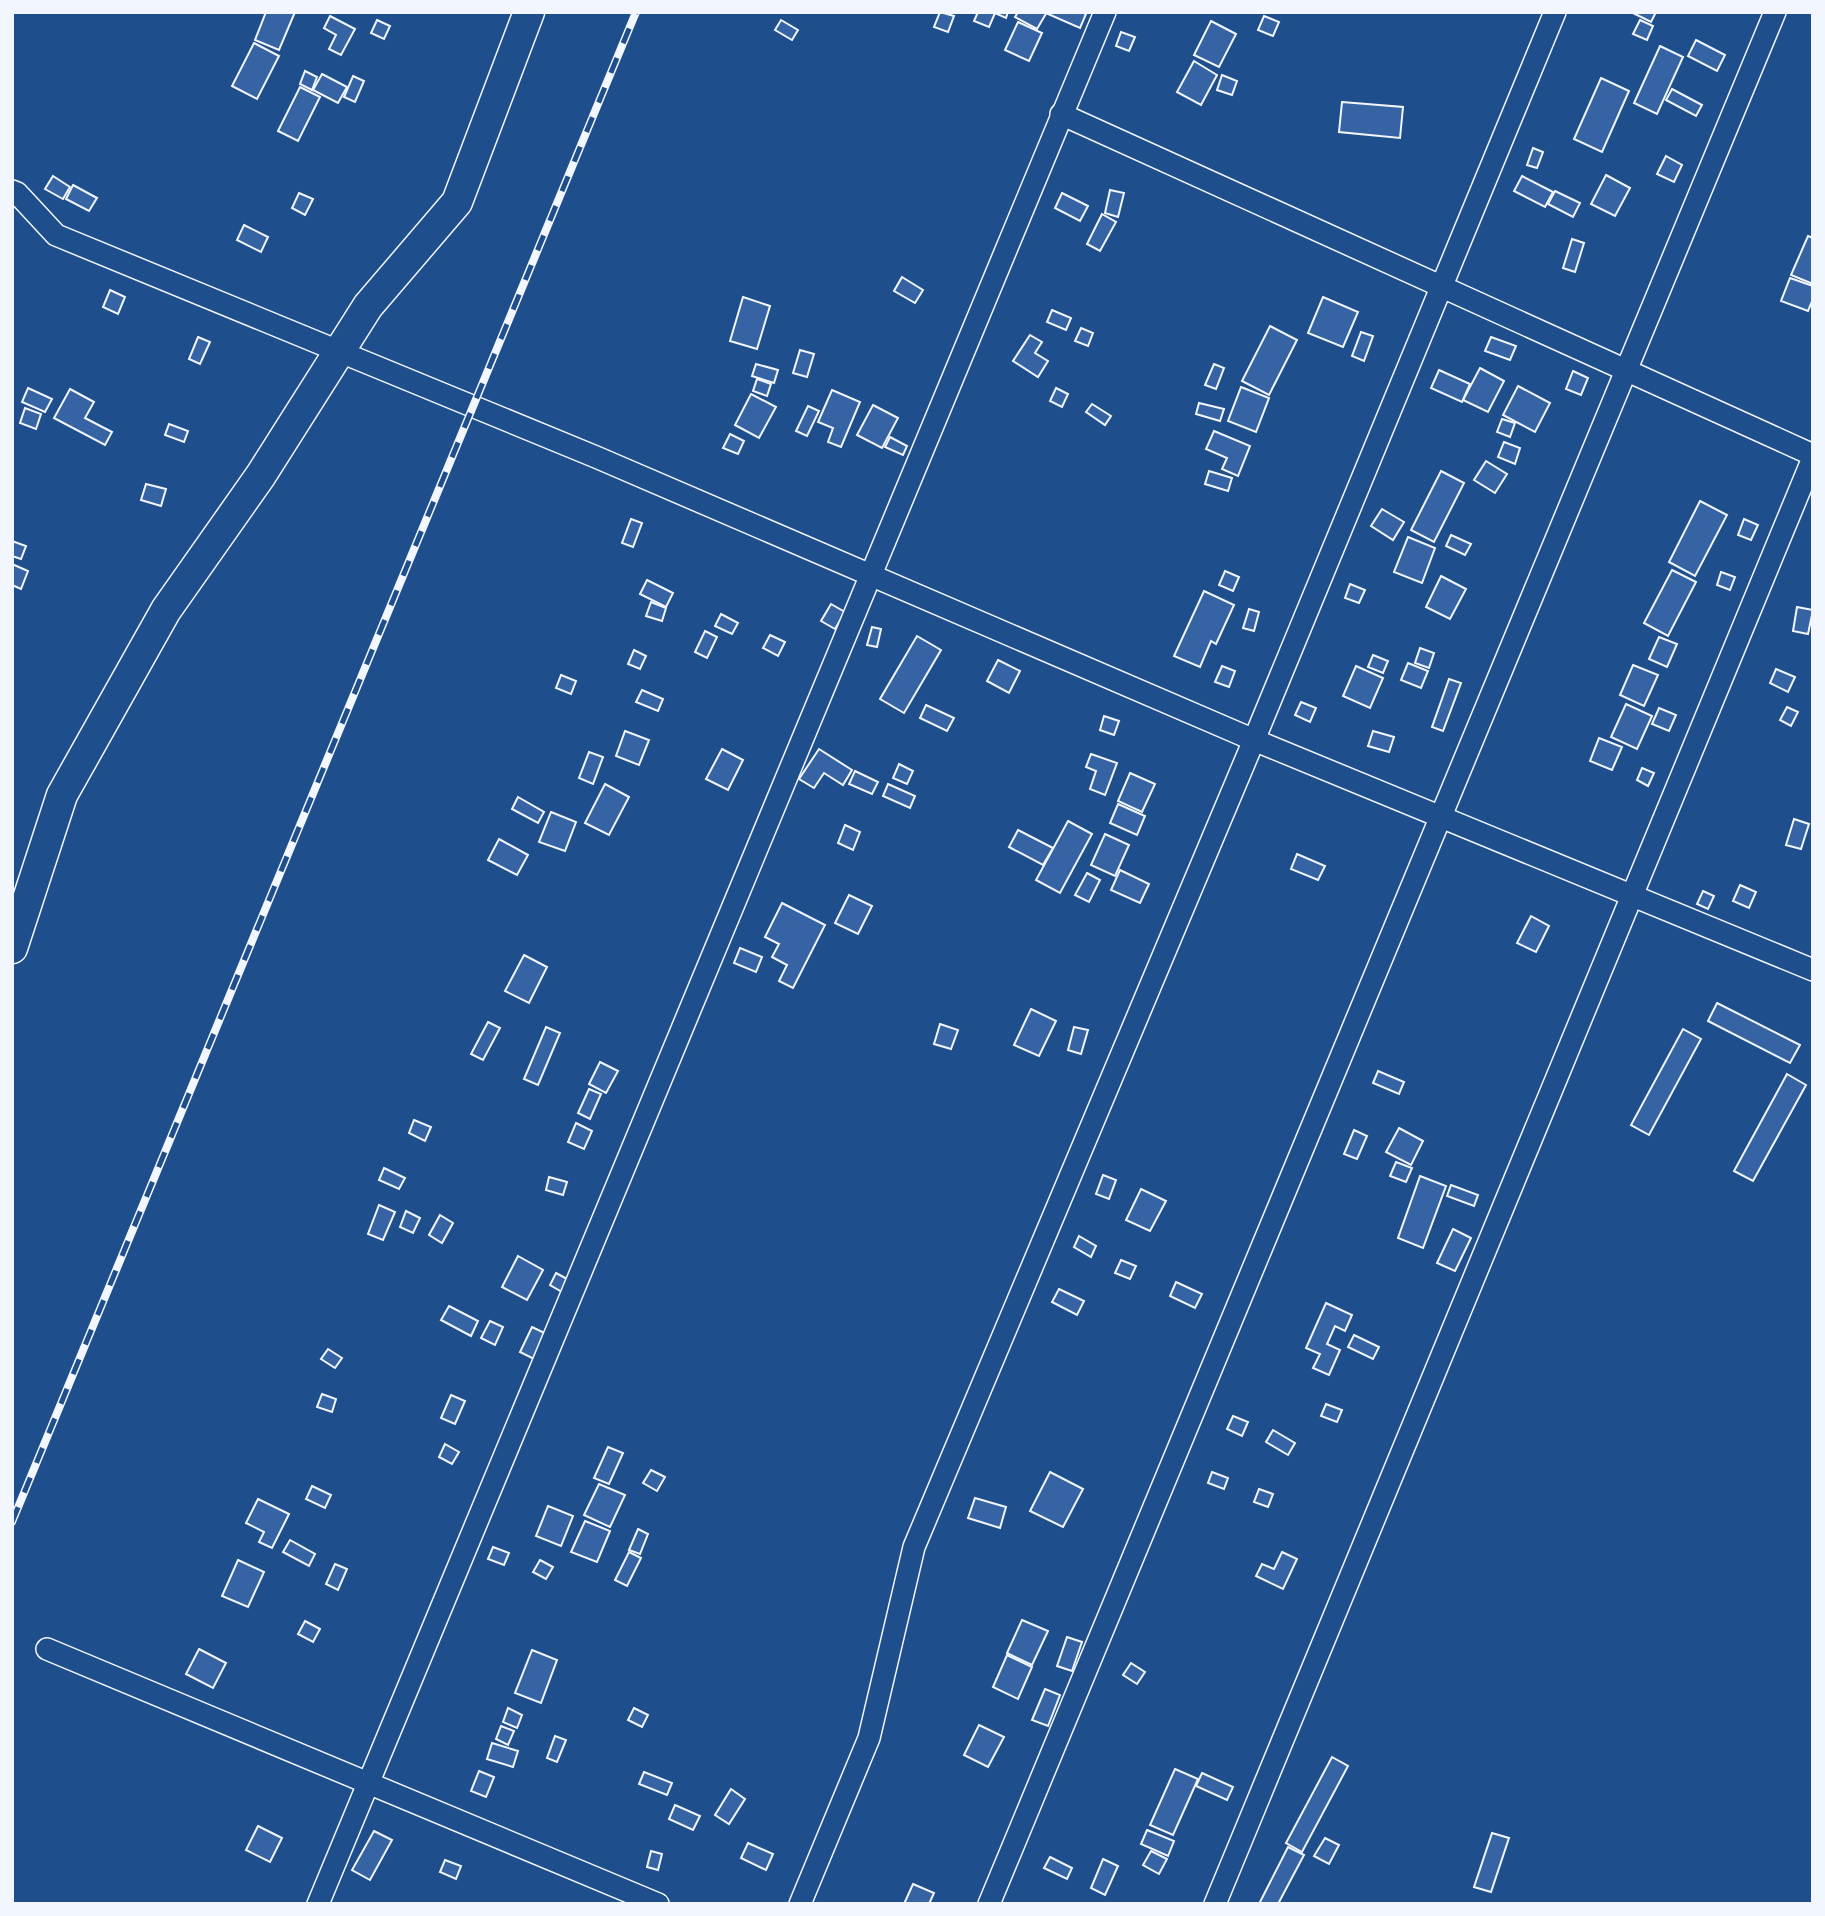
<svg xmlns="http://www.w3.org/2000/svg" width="1825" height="1916" viewBox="0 0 1825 1916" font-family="'Asap Condensed',sans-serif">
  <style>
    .building { fill: #3563a3; stroke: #f2f6ff; stroke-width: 2 }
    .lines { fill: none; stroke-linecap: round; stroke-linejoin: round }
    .street-casing { stroke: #f2f6ff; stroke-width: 24 }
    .secondary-casing { stroke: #f2f6ff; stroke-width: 33 }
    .street { stroke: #1f4e8c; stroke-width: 21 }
    .secondary { stroke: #1f4e8c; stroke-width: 30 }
    .rail-casing { stroke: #f2f6ff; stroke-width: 8 }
    .rail { stroke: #1f4e8c; stroke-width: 5; stroke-dasharray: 16; stroke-linecap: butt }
  </style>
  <rect width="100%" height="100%" fill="#1f4e8c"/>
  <g class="building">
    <polygon points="266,12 295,12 279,50 255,40"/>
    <polygon points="940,12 954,16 948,32 934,27"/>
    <polygon points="978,12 1008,12 1006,18 995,13 989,27 974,21"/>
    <polygon points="1018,12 1047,12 1037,29 1015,17"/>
    <polygon points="1049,12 1081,12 1086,14 1080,28 1048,14"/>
    <polygon points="1631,12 1656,12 1651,22"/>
    <polygon points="330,16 355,29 341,55 329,49 336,35 324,28"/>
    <polygon points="1264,16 1279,22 1273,36 1258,30"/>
    <polygon points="377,20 390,26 384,39 371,33"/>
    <polygon points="781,20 798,30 792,40 775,30"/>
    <polygon points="1640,20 1653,26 1647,40 1633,34"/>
    <polygon points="1211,21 1236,34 1219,67 1194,55"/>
    <polygon points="1018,22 1042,33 1029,61 1005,50"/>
    <polygon points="1121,32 1135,37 1129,51 1116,46"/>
    <polygon points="1696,40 1725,55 1717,71 1688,56"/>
    <polygon points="254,43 279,56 257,99 232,86"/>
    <polygon points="1660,46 1683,57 1657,114 1634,103"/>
    <polygon points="1194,61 1217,75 1201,105 1177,92"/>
    <polygon points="305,71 317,77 312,90 300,84"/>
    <polygon points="322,74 347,87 338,103 313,90"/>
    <polygon points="1222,75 1237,81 1232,95 1217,90"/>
    <polygon points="353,76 364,81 355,102 344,97"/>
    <polygon points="1601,78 1629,91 1602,152 1574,139"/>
    <polygon points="300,87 320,97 298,141 278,131"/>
    <polygon points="1672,89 1702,105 1696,116 1666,100"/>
    <polygon points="1342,102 1403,107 1400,138 1339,132"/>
    <polygon points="1533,148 1543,152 1537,168 1527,165"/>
    <polygon points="1666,156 1682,165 1674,182 1657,174"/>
    <polygon points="1606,175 1630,188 1615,216 1591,204"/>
    <polygon points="53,176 70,187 63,199 45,189"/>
    <polygon points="1522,176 1553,192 1545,207 1514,191"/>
    <polygon points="73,185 97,198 89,211 66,199"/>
    <polygon points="1110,190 1124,193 1118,217 1105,213"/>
    <polygon points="1555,191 1580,203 1573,217 1548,204"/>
    <polygon points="299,193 313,199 305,215 292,208"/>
    <polygon points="1062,193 1088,206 1080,221 1055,208"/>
    <polygon points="1102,214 1116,222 1100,251 1087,244"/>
    <polygon points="244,225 268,237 261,252 237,240"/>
    <polygon points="1808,236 1813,238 1813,284 1791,275"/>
    <polygon points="1572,239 1584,243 1575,272 1563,268"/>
    <polygon points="902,277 923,290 915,303 894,291"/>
    <polygon points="1790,278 1813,286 1813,299 1808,311 1781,301"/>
    <polygon points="110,290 125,297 118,314 103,307"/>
    <polygon points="743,297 770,306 757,349 730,341"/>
    <polygon points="1323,297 1358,312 1343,347 1308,333"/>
    <polygon points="1052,310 1071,318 1066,330 1047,322"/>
    <polygon points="1270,326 1297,340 1269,395 1242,381"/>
    <polygon points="1081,328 1093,333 1088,346 1075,341"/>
    <polygon points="1361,332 1373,336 1364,361 1352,356"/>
    <polygon points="1030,335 1042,342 1035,353 1048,361 1038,377 1013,361"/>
    <polygon points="198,337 210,342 200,364 189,359"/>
    <polygon points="1491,337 1516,346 1510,360 1485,351"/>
    <polygon points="800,350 814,354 807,377 793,373"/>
    <polygon points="756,364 778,370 774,383 752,376"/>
    <polygon points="1214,364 1224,368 1216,389 1205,385"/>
    <polygon points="1480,368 1504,381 1488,412 1463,400"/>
    <polygon points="1439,370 1470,384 1462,402 1431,388"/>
    <polygon points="1573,371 1588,378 1581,395 1566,389"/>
    <polygon points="757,379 771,384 767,396 753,391"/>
    <polygon points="1518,386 1550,403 1535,432 1503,415"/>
    <polygon points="1241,387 1269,398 1256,432 1228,421"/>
    <polygon points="28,388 52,399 45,412 22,402"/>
    <polygon points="1056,388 1068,394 1062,407 1050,401"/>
    <polygon points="70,389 94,402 85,418 112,432 105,445 54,418"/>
    <polygon points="832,390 860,402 841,447 828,442 833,428 818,422"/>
    <polygon points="751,394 776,407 759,438 735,425"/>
    <polygon points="1199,403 1224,409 1220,421 1196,414"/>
    <polygon points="1092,404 1111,416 1105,425 1086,412"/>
    <polygon points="873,405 898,418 882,448 857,435"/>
    <polygon points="808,406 819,411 807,436 796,431"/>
    <polygon points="25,408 41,414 36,429 20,423"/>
    <polygon points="1502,419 1515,423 1510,437 1497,432"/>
    <polygon points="169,424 188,431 184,442 165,435"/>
    <polygon points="1214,431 1250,446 1238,476 1222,469 1227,458 1206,449"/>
    <polygon points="730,434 744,441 738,454 723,448"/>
    <polygon points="890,437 907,446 903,455 885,447"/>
    <polygon points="1504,442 1520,448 1515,464 1498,457"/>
    <polygon points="1486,461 1507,474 1495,493 1474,480"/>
    <polygon points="1209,471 1232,478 1228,491 1205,484"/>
    <polygon points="1441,471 1464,483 1434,542 1411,530"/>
    <polygon points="146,484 166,489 161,506 141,500"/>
    <polygon points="1700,501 1727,515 1695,576 1669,562"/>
    <polygon points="1382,509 1404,522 1393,540 1371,526"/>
    <polygon points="631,519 642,523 633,547 622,543"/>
    <polygon points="1744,519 1758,525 1751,540 1738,535"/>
    <polygon points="1451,535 1471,544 1465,555 1446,546"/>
    <polygon points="1408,537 1435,548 1422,583 1394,572"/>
    <polygon points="12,541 26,546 21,559 12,556"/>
    <polygon points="12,564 28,571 21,589 12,585"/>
    <polygon points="1672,570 1696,582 1668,636 1644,623"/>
    <polygon points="1225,571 1239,577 1233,591 1219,585"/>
    <polygon points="1721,572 1735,577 1730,590 1717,585"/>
    <polygon points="1441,576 1466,589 1450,619 1426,607"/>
    <polygon points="647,580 673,593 666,607 640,594"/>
    <polygon points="1350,584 1365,590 1359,603 1345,598"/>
    <polygon points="1204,591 1234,605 1216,644 1211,641 1200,667 1174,656"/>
    <polygon points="651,602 666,608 662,621 646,616"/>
    <polygon points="831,604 845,612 835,629 821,621"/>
    <polygon points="1797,607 1813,610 1808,634 1793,631"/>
    <polygon points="1249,609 1259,612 1254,631 1243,628"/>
    <polygon points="721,614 738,623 732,634 715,626"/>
    <polygon points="872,627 881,629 877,647 867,645"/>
    <polygon points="705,631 717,637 707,658 695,652"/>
    <polygon points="770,635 785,642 778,656 763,648"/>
    <polygon points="917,636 941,650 904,713 880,699"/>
    <polygon points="1659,637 1677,644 1667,667 1649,659"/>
    <polygon points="1420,648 1434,653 1429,668 1415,663"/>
    <polygon points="634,650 646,656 640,669 628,664"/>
    <polygon points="1373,655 1388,661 1383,673 1368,667"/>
    <polygon points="998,660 1020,671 1009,693 987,681"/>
    <polygon points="1408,663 1428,671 1421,688 1401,680"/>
    <polygon points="1633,665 1658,675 1644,706 1620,695"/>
    <polygon points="1222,666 1235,671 1229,687 1215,682"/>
    <polygon points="1356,666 1383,678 1370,708 1343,696"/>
    <polygon points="1776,669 1795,677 1788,692 1770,683"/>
    <polygon points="561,675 576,681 571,694 556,688"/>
    <polygon points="1449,679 1461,683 1443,731 1432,727"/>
    <polygon points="642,690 663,699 658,711 636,702"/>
    <polygon points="1301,702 1316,708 1310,722 1295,715"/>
    <polygon points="1626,704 1652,716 1637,749 1611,737"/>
    <polygon points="926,705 954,718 947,731 920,718"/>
    <polygon points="1787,707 1798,712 1791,726 1780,720"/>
    <polygon points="1659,708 1676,715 1669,731 1652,724"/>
    <polygon points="1104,716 1119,721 1114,735 1100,730"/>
    <polygon points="625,731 649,740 639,765 616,756"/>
    <polygon points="1373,731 1394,737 1389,752 1368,746"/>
    <polygon points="1599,738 1622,747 1612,770 1590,761"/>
    <polygon points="722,749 743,760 728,790 706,779"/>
    <polygon points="819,749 852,770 843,785 824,773 814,788 799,779"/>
    <polygon points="589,752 603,757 593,784 579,778"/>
    <polygon points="1091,754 1117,763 1105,795 1090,789 1096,771 1086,767"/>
    <polygon points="899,764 913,771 907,784 893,778"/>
    <polygon points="1642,768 1654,773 1648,786 1637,780"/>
    <polygon points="855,771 878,782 872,794 849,784"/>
    <polygon points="1130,773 1155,784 1142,812 1118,801"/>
    <polygon points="605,784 629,797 609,835 585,823"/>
    <polygon points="888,784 915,796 910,808 883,796"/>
    <polygon points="518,797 544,812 538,823 512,809"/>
    <polygon points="1118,804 1145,816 1137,835 1110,823"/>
    <polygon points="551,812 576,822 565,851 539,842"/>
    <polygon points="1794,819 1809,824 1801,849 1786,845"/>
    <polygon points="1068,821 1092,834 1060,893 1036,880"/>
    <polygon points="845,825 860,832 853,850 838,843"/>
    <polygon points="1018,830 1053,848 1043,865 1009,847"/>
    <polygon points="1105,834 1129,845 1115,876 1091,865"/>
    <polygon points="499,839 528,855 517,875 488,860"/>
    <polygon points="1297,854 1325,866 1318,880 1291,869"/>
    <polygon points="1120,870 1149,884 1140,903 1111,890"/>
    <polygon points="1087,873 1100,880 1089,902 1075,895"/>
    <polygon points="1740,885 1756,892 1749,908 1733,901"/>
    <polygon points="1703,891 1714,896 1708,909 1697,904"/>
    <polygon points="849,895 872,906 858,934 835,923"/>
    <polygon points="782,903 825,925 793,988 779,981 787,965 772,957 779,944 765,937"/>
    <polygon points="1531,916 1549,926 1536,952 1517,943"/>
    <polygon points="740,948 762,957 756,972 734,963"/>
    <polygon points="524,955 547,967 529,1003 505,991"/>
    <polygon points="1717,1003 1800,1045 1790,1063 1708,1021"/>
    <polygon points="1031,1009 1056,1021 1039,1056 1014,1045"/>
    <polygon points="488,1022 500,1028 483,1060 471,1054"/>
    <polygon points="940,1024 958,1030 951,1049 934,1044"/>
    <polygon points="546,1027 560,1033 538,1085 524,1079"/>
    <polygon points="1074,1027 1088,1030 1081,1054 1068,1050"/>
    <polygon points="1683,1029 1701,1039 1649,1135 1631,1125"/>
    <polygon points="600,1062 618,1071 606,1093 589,1084"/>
    <polygon points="1378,1071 1404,1082 1399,1094 1373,1083"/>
    <polygon points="1787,1074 1806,1085 1753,1181 1734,1171"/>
    <polygon points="589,1089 601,1094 590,1119 578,1113"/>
    <polygon points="414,1120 431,1127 425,1141 409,1133"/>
    <polygon points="576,1123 592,1131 584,1149 568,1142"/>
    <polygon points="1399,1128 1423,1141 1411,1165 1386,1152"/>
    <polygon points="1354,1130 1367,1136 1357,1159 1344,1154"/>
    <polygon points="1396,1162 1412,1168 1406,1182 1390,1176"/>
    <polygon points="384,1168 405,1178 399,1189 379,1180"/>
    <polygon points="1103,1175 1116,1180 1109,1199 1096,1194"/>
    <polygon points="1420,1176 1446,1186 1423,1248 1398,1238"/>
    <polygon points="549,1177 567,1182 563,1195 546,1190"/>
    <polygon points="1451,1185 1478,1195 1474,1206 1447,1196"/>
    <polygon points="1141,1189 1166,1201 1150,1231 1126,1220"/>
    <polygon points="379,1205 395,1212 383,1240 368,1234"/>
    <polygon points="406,1211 420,1218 413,1233 400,1227"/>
    <polygon points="440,1215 453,1223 442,1243 429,1235"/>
    <polygon points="1453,1229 1471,1238 1455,1271 1437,1263"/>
    <polygon points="1079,1236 1096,1246 1091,1257 1074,1247"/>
    <polygon points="518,1256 543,1270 527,1300 502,1287"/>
    <polygon points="1121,1260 1136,1266 1130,1279 1115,1273"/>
    <polygon points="556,1273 569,1280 562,1292 550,1285"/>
    <polygon points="1176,1282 1202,1294 1195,1308 1170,1296"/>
    <polygon points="1059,1289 1084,1301 1077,1315 1052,1302"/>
    <polygon points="1326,1303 1352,1315 1345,1331 1335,1326 1327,1344 1340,1350 1329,1375 1313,1368 1320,1354 1306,1348"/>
    <polygon points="449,1306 478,1321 471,1336 441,1320"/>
    <polygon points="490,1321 503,1327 495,1345 481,1338"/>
    <polygon points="532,1327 555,1338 544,1364 520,1352"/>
    <polygon points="1354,1335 1379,1347 1373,1359 1348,1347"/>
    <polygon points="328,1349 342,1358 335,1368 321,1359"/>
    <polygon points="322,1394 336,1399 332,1412 317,1407"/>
    <polygon points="451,1395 465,1401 455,1424 441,1418"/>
    <polygon points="1326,1404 1342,1410 1337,1422 1321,1416"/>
    <polygon points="1233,1416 1248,1422 1242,1436 1227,1429"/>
    <polygon points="1273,1430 1295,1443 1288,1455 1266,1442"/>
    <polygon points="445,1444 459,1452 452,1464 439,1457"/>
    <polygon points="608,1447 623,1453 609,1484 594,1478"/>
    <polygon points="651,1470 665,1477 657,1491 643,1483"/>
    <polygon points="1050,1472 1083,1489 1063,1527 1030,1511"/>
    <polygon points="1212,1472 1228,1478 1224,1489 1208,1483"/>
    <polygon points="599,1484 625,1495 610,1527 584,1515"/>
    <polygon points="312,1486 331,1495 325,1508 306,1499"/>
    <polygon points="1259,1489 1273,1494 1268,1507 1254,1502"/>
    <polygon points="975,1498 1006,1507 1000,1528 968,1518"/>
    <polygon points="258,1499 289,1514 272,1548 259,1542 264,1532 246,1523"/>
    <polygon points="548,1506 573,1516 561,1546 536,1536"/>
    <polygon points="585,1521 610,1531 597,1562 571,1552"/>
    <polygon points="638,1529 648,1534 640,1554 629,1550"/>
    <polygon points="290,1540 315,1554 309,1566 283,1552"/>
    <polygon points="493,1547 509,1553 504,1565 488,1559"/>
    <polygon points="629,1552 641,1558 627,1586 615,1580"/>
    <polygon points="1282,1552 1297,1559 1283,1589 1256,1576 1262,1564 1274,1569"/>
    <polygon points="238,1560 264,1572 248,1607 222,1596"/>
    <polygon points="540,1560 553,1567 546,1579 533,1572"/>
    <polygon points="335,1564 347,1569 338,1590 326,1584"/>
    <polygon points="1022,1620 1048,1631 1032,1665 1007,1653"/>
    <polygon points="305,1621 320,1629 313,1642 298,1634"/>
    <polygon points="1067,1637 1082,1642 1072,1671 1057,1666"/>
    <polygon points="199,1649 226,1663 213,1688 186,1674"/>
    <polygon points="532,1650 557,1660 541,1703 515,1693"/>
    <polygon points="1007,1655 1032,1667 1018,1699 993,1687"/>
    <polygon points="1131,1663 1145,1672 1137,1684 1123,1675"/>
    <polygon points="1045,1689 1060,1695 1048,1726 1032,1720"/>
    <polygon points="508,1708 522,1715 517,1728 503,1722"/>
    <polygon points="634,1708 648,1715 642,1727 628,1720"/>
    <polygon points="979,1725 1004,1737 988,1767 964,1755"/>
    <polygon points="501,1726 514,1731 508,1745 496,1739"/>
    <polygon points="555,1736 566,1740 557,1762 547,1758"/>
    <polygon points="492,1743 518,1751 513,1767 487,1759"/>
    <polygon points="1332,1757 1348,1766 1302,1852 1286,1843"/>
    <polygon points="1175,1769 1198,1779 1173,1835 1150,1825"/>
    <polygon points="479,1771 494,1777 486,1797 471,1791"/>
    <polygon points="644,1772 672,1783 667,1795 639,1784"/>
    <polygon points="1202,1773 1233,1787 1227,1800 1196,1786"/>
    <polygon points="731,1789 745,1799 729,1824 715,1815"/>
    <polygon points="675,1805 700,1816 693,1830 669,1819"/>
    <polygon points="258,1826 282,1838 270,1862 246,1850"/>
    <polygon points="1147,1830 1174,1841 1168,1856 1141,1844"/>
    <polygon points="374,1831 392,1840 370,1880 352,1870"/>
    <polygon points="1492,1833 1509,1838 1491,1892 1474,1887"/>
    <polygon points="1325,1838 1339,1845 1329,1864 1314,1856"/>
    <polygon points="748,1843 773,1854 766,1870 741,1858"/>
    <polygon points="1288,1847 1304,1855 1278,1904 1259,1904"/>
    <polygon points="651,1851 662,1854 658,1870 647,1867"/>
    <polygon points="1151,1851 1167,1859 1159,1874 1143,1865"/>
    <polygon points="1050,1857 1072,1868 1067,1879 1044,1868"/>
    <polygon points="1103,1859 1118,1866 1105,1895 1091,1888"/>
    <polygon points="445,1860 461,1866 456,1879 440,1872"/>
    <polygon points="913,1884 934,1893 929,1904 904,1904"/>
  </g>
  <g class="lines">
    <g class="street-casing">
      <g id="street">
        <polyline points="1061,114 1813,455"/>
        <polyline points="12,191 17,193 56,235 596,457 1254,740 1813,970"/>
        <polyline points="47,1649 658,1904"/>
        <polyline points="318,1904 1105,12"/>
        <polyline points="800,1904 869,1738 914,1547 1254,740 1555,12"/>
        <polyline points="989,1904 1775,12"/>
        <polyline points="1215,1904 1813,458"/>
      </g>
    </g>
    <g class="secondary-casing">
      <polyline id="secondary" points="12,948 62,795 166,610 261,475 368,306 457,202 529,12"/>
    </g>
    <use href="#street" class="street"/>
    <use href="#secondary" class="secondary"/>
    <g class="rail-casing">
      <polyline id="rail" points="12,1522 636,12"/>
    </g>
    <use href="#rail" class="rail"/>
  </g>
  <rect width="1825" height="1916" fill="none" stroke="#f2f6ff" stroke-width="28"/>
</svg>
